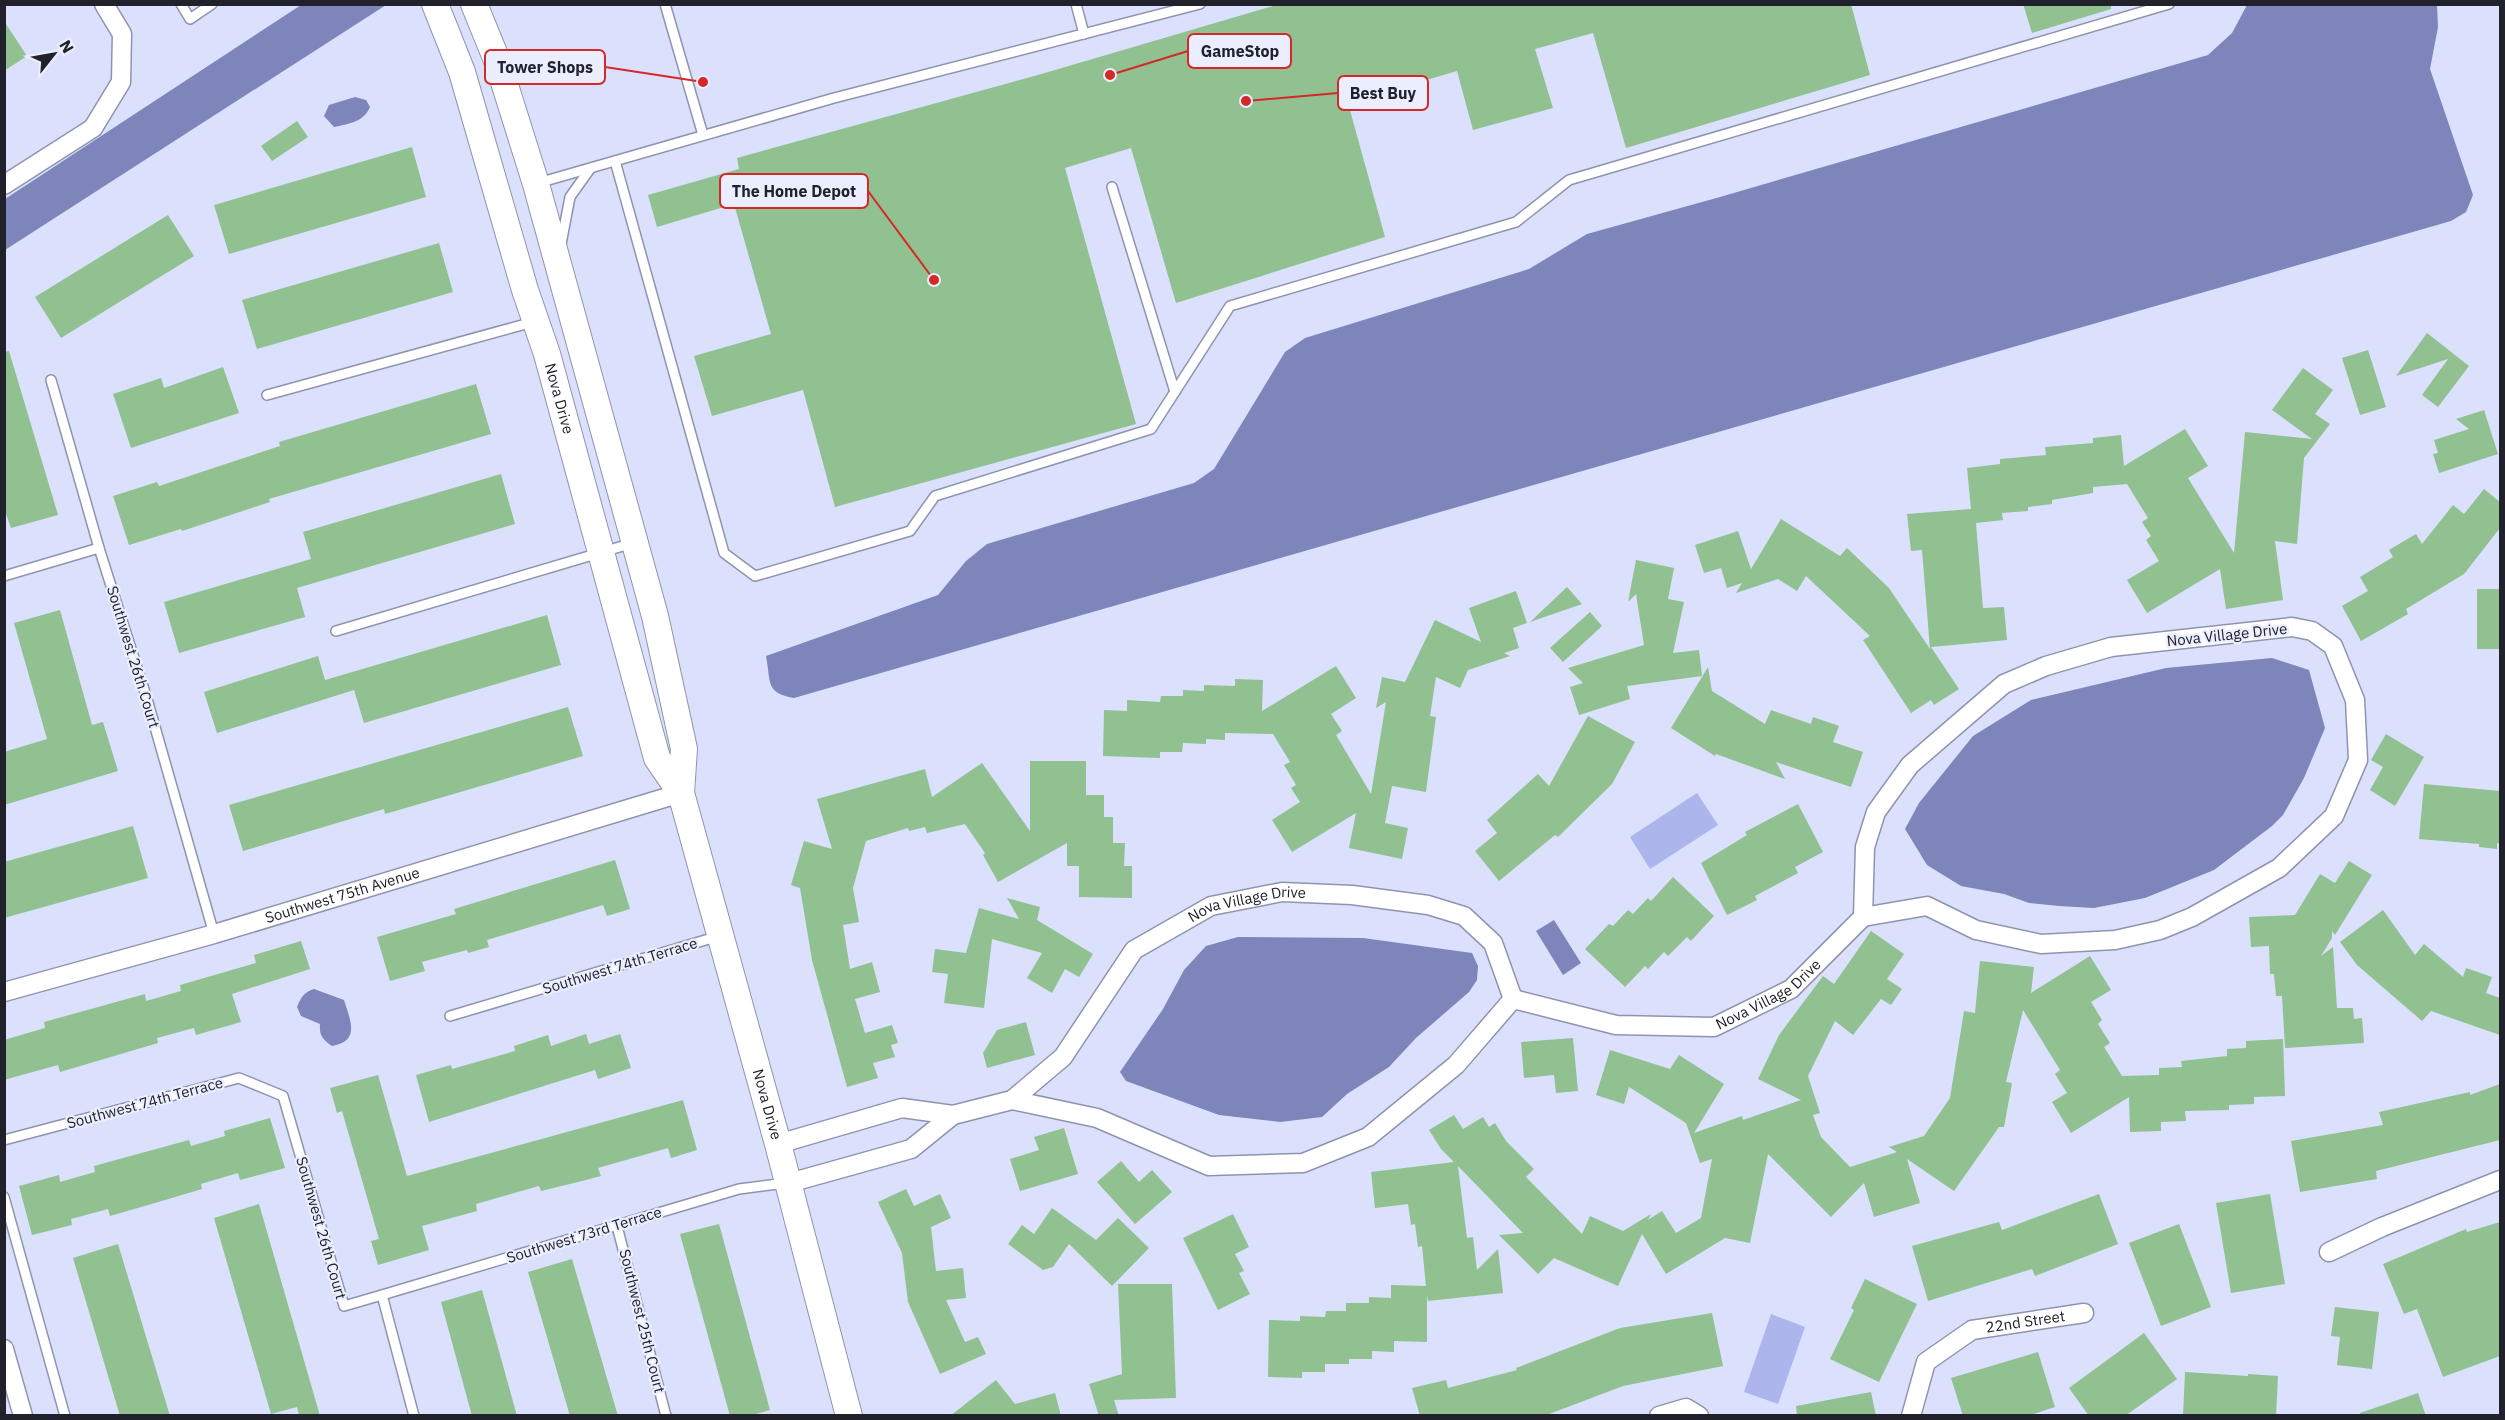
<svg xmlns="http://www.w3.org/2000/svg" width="2505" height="1420" viewBox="0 0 2505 1420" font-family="'IBM Plex Sans',sans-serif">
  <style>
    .green { fill: #acb5ec }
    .water { fill: #7d85bb }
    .building { fill: #91c091 }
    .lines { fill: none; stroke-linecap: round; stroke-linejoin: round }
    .lane-casing { stroke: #8f94ae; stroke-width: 12 }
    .street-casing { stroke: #8f94ae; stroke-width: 21 }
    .secondary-casing { stroke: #8f94ae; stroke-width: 28 }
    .lane { stroke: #fff; stroke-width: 9 }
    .street { stroke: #fff; stroke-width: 18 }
    .secondary { stroke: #fff; stroke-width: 26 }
    .labels { text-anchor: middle; stroke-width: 4.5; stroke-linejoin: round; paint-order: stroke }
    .street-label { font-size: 15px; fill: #20212b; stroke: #eaeeff }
    .leader { fill: none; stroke: #d62828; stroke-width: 2 }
    .callout-dot { fill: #d62828; stroke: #eaeeff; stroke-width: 2 }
    .callout { fill: #eaeeff; stroke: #d62828; stroke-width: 2 }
    .callout-label { font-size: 16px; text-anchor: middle; font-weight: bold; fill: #20212b }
  </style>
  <rect width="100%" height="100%" fill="#dbe0fc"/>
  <g class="green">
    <polygon points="1697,793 1718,825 1650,869 1630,837"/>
    <polygon points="1771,1314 1805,1327 1778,1404 1744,1392"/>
  </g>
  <g class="water">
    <polygon points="301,5 386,5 5,250 5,199"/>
    <path d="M2247,5H2437L2438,27L2430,69L2473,195L2466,212L2451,221L794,698C765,693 771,682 766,656L938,595L966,561L987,544L1194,483L1214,469L1285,352L1305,338L1529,269L1587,234L1720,197L2208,55L2232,33Z"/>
    <path d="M355,97L366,100L370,107C364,122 348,124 334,127L324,116L329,105Z"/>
    <polygon points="2272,658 2309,670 2325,728 2304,778 2283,815 2272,826 2214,870 2145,898 2094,908 2059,906 2029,903 2004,894 1961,886 1927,865 1905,829 1919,803 1973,736 2031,700 2166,668"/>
    <polygon points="1554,920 1581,963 1563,975 1536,931"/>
    <polygon points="1238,937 1363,938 1472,953 1478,966 1477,980 1469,992 1416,1038 1389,1067 1347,1094 1322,1117 1280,1122 1219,1115 1126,1081 1120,1072 1163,1009 1184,970 1206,946"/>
    <path d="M314,989L344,1000C350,1020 361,1041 332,1046C323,1040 319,1036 320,1024L301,1016L297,1007C301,997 304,992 314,989Z"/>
  </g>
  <g class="building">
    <polygon points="1280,4 1851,4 1870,75 1626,148 1593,33 1535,49 1553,108 1473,130 1457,71 1348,103 1385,237 1176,303 1131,148 1065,168 1136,424 835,507 803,390 712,416 694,356 771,334 734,204 657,227 648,195 739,169 737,158 1038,75"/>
    <polygon points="2023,4 2111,4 2111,9 2032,33"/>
    <polygon points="4,21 27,56 4,71"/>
    <polygon points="297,121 308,137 272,161 261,146"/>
    <polygon points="412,147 426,197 229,254 214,205"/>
    <polygon points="168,215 194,256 61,338 35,297"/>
    <polygon points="439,243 453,292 257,349 242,300"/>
    <polygon points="2427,333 2469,366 2438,407 2422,395 2448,359 2396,376"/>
    <polygon points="2368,350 2386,407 2360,415 2342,358"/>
    <polygon points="9,351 58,515 11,528 4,508 4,352"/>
    <polygon points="223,367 239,413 131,448 113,394 161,378 164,388"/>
    <polygon points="2303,368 2333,390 2315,414 2330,424 2304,458 2297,544 2275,541 2283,600 2226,609 2220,569 2147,613 2127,580 2159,561 2146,540 2151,536 2142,522 2148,518 2127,484 2093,487 2093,493 2052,500 2052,504 2028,507 2028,511 2002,513 2003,520 1976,523 1983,608 2004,607 2007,640 1931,647 1959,689 1934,705 1931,700 1911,713 1863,640 1870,636 1806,576 1797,591 1778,579 1736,593 1742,583 1727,588 1721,568 1704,573 1695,545 1738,531 1751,569 1781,519 1840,556 1847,548 1889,588 1930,649 1922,550 1911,551 1907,514 1971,509 1967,468 2000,464 2000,459 2046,455 2045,447 2093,443 2093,438 2121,435 2124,466 2185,429 2208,466 2188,478 2234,553 2245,432 2312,439 2272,410"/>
    <polygon points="476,384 491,434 269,499 270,502 182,531 181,529 129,545 113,496 157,482 159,486 280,446 279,442"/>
    <polygon points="2484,410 2498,454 2439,473 2433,454 2438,453 2434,440 2469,429 2456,419"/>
    <polygon points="501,474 515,524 297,588 305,617 179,653 164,602 311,559 303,532"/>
    <polygon points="2484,489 2500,502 2500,528 2464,574 2406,609 2408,614 2361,641 2342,606 2368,591 2360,577 2393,557 2389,550 2416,534 2422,544 2453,505 2464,514"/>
    <polygon points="1636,560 1674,568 1668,599 1684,602 1673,653 1699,650 1702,676 1627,686 1630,699 1579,715 1570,687 1583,683 1568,668 1644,645 1636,594 1628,602"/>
    <polygon points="1567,587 1582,604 1530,622"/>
    <rect x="2477" y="589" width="23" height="60"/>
    <polygon points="1516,591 1527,623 1513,628 1519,648 1504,653 1510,656 1468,670 1460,688 1436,677 1430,716 1436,717 1426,792 1392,786 1385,823 1408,828 1402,859 1349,848 1356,813 1292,852 1272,820 1300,802 1291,788 1296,785 1284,765 1290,762 1273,734 1225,733 1225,740 1206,739 1206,744 1183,743 1182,752 1160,752 1160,758 1103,756 1104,710 1127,711 1127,700 1160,702 1161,696 1183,696 1183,690 1204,691 1204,685 1235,686 1235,679 1263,680 1262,711 1336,666 1356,698 1331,714 1342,731 1336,735 1371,794 1386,702 1376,708 1382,677 1405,682 1435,620 1481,642 1469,608"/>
    <polygon points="60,610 92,725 103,722 118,771 4,805 4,752 47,739 14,623"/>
    <polygon points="1590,612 1602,626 1563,662 1550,648"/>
    <polygon points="547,615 561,665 364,723 354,690 217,733 204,692 318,656 325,680"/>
    <polygon points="1708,667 1712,691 1765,724 1771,710 1811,724 1813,717 1839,726 1833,742 1863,752 1851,787 1776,762 1785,779 1716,754 1715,756 1671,728"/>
    <polygon points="568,707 583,756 385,814 384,809 243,851 229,805"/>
    <polygon points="1588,716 1635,742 1612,784 1558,837 1555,835 1499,881 1475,851 1497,833 1487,820 1538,774 1549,786"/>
    <polygon points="2386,734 2424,757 2395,806 2370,790 2383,767 2371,760"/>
    <polygon points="1030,761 1086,761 1086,795 1104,795 1104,817 1113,817 1113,843 1125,843 1124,866 1132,866 1132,898 1079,897 1079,866 1067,866 1067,843 998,882 983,855 985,853 965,824 927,833 925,827 909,831 908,828 866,841 853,888 859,922 843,925 850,969 872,962 880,992 855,999 865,1033 892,1025 898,1043 891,1045 895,1057 873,1063 878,1078 847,1087 812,960 800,888 791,885 804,841 832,849 817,799 925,769 932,797 982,763 1030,831"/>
    <polygon points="2424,784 2500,791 2500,844 2497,843 2497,849 2479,847 2479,844 2419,839"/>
    <polygon points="1798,804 1823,852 1795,867 1798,873 1755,896 1757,900 1727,915 1701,863 1747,835 1745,832"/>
    <polygon points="133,826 148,878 4,918 4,862"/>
    <polygon points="615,860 630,909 607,916 603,905 487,940 489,947 468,953 467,950 422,962 425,971 390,981 377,937 456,914 454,909"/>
    <polygon points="2349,861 2372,875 2335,935 2332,931 2332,938 2321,956 2333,947 2337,1008 2353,1008 2354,1019 2362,1018 2364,1043 2285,1048 2282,996 2276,996 2274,974 2270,974 2269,946 2251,947 2249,917 2295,915 2320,874 2335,883"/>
    <polygon points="1673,877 1714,916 1691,941 1687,937 1668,956 1664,952 1648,969 1645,966 1625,987 1585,949 1609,924 1613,926 1628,910 1633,914 1648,898 1651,901"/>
    <polygon points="1007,898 1040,907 1037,920 1093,954 1079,977 1065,969 1052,993 1027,978 1042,953 992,939 984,1008 944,1003 948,974 932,972 935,949 966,953 979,908 1019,919"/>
    <polygon points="2383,910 2415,955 2424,944 2463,977 2466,968 2492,977 2486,993 2500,998 2500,1035 2431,1011 2422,1021 2357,965 2340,942"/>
    <polygon points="1871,931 1904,954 1887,979 1902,989 1891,1005 1881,999 1853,1035 1835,1021 1808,1076 1820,1113 1813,1115 1821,1137 1850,1167 1897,1152 1889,1147 1924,1136 1950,1098 1964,1011 1975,1013 1980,961 2034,967 2031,993 2090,956 2111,990 2091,1002 2102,1020 2098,1024 2110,1043 2104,1047 2122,1076 2159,1075 2159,1068 2182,1067 2181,1061 2227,1056 2227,1049 2246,1048 2246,1041 2283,1039 2285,1096 2254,1097 2254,1104 2229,1105 2229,1110 2185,1111 2186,1121 2161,1122 2161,1131 2130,1132 2129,1097 2071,1133 2052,1102 2067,1093 2055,1074 2060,1070 2023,1010 2006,1082 2012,1083 2004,1127 1999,1127 1954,1191 1907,1159 1920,1203 1874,1217 1864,1183 1831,1217 1768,1154 1750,1243 1725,1238 1666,1274 1642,1234 1618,1286 1554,1258 1538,1274 1499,1235 1523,1233 1458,1166 1467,1238 1473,1237 1477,1270 1498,1249 1503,1293 1428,1301 1427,1295 1427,1342 1394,1341 1394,1352 1372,1351 1372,1359 1349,1359 1349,1364 1325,1364 1325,1372 1302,1372 1302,1378 1268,1377 1269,1320 1300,1321 1300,1316 1325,1317 1326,1311 1346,1311 1346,1303 1369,1303 1369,1297 1391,1298 1391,1285 1426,1286 1422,1246 1418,1247 1415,1224 1411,1225 1408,1204 1375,1208 1371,1172 1454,1162 1441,1149 1429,1130 1454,1115 1463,1129 1483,1117 1489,1127 1495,1123 1506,1141 1534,1169 1526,1177 1582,1234 1590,1216 1623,1231 1651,1214 1648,1220 1662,1211 1676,1233 1701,1218 1712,1159 1700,1163 1686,1123 1629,1087 1624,1104 1596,1095 1610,1050 1670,1069 1679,1055 1724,1084 1694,1133 1742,1116 1743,1120 1801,1100 1758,1079 1779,1035 1823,976 1834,984"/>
    <polygon points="301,941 310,969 232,994 241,1022 196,1035 194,1028 157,1038 158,1043 60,1072 58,1065 4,1080 4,1040 45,1028 44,1022 145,994 146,1001 181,991 180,985 256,963 254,955"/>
    <polygon points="1026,1022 1035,1055 987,1068 983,1053 997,1030"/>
    <polygon points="586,1034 589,1044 620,1034 631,1068 598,1079 595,1070 429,1122 416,1075 451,1065 452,1069 515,1051 514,1046 548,1035 551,1046"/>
    <polygon points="1573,1038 1578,1091 1556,1093 1554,1075 1524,1078 1521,1042"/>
    <polygon points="378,1075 407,1176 683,1100 697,1150 671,1158 668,1148 598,1168 601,1176 578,1182 541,1191 539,1186 476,1204 477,1211 422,1226 429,1250 378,1265 371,1241 379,1239 342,1111 337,1113 330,1088"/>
    <polygon points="2500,1084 2500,1140 2376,1171 2377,1179 2300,1192 2291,1141 2383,1125 2379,1112 2470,1092 2470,1095"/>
    <polygon points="270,1118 285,1168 240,1180 238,1173 201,1184 202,1189 155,1203 110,1216 108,1209 71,1219 72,1225 32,1235 19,1186 59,1175 60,1182 95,1172 94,1166 189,1140 191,1146 225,1136 224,1131"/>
    <polygon points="1064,1128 1078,1174 1020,1191 1010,1159 1039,1150 1034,1137"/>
    <polygon points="1121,1161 1139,1182 1152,1170 1172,1192 1135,1224 1097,1182"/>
    <polygon points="906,1189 914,1206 940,1194 951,1218 931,1227 936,1271 963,1268 966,1298 946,1300 965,1342 978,1337 986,1354 940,1374 908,1302 902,1253 878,1202"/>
    <polygon points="2099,1194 2118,1244 2035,1276 2032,1269 1928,1301 1912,1246 1999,1222 2002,1230"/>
    <polygon points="2270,1194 2285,1284 2231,1293 2216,1203"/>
    <polygon points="259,1204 320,1416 299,1416 297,1407 271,1414 214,1218"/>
    <polygon points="1052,1208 1096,1240 1118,1218 1149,1248 1112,1286 1069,1244 1053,1267 1043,1270 1008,1244 1022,1225 1034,1234"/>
    <polygon points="1233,1214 1249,1247 1235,1254 1244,1271 1239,1273 1250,1294 1218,1310 1183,1238"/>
    <polygon points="2500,1222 2500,1356 2443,1377 2417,1309 2404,1314 2383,1264 2466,1229 2467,1232"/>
    <polygon points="719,1224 770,1410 749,1416 730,1416 680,1234"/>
    <polygon points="2179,1224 2211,1307 2161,1326 2129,1243"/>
    <polygon points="118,1244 170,1416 120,1416 73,1258"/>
    <polygon points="572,1259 618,1416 570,1416 528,1272"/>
    <polygon points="1865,1279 1917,1304 1879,1382 1830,1359 1854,1310 1851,1308"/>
    <polygon points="1118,1284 1172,1284 1176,1398 1114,1400 1119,1416 1099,1416 1089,1384 1122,1374"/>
    <polygon points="482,1290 517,1416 472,1416 441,1302"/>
    <polygon points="2335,1307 2379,1312 2372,1369 2337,1365 2340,1337 2331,1336"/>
    <polygon points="1712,1313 1723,1366 1623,1386 1544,1416 1420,1416 1412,1388 1446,1380 1448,1388 1517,1370 1516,1368 1620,1328"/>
    <polygon points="2144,1333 2177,1379 2125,1416 2089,1416 2069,1388"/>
    <polygon points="2038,1352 2055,1407 2027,1416 1963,1416 1951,1378"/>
    <polygon points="2185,1372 2248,1376 2248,1374 2278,1376 2276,1416 2183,1416"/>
    <polygon points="996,1380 1015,1404 1055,1393 1061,1416 950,1416"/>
    <polygon points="1871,1392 1876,1416 1797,1416 1796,1406"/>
    <polygon points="2418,1393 2426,1416 2361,1416 2360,1413"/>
  </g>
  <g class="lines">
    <g class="lane-casing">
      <g id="lane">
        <polyline points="181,4 190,19 212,4"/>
        <polyline points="665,4 703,135"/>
        <polyline points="1076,4 1084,34"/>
        <polyline points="615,161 724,553 755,576 910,531 935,496 1151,429 1230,306 1516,222 1569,180 2169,4"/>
        <polyline points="538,183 834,98 1200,4"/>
        <polyline points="1112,187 1175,392"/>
        <polyline points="561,244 570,197 590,169"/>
        <polyline points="51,380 99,548 147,699 214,934"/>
        <polyline points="267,395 533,322"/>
        <polyline points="4,576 99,548"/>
        <polyline points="336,631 633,543"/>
        <polyline points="450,1016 719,936"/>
        <polyline points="4,1140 239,1078 283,1096 344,1306 382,1295 414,1416"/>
        <polyline points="4,1197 65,1416"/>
        <polyline points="617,1226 666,1416"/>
        <polyline points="382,1295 739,1189 786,1183"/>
      </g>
    </g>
    <g class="street-casing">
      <g id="street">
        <polyline points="4,185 93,128 121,82 122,34 104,4"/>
        <polygon points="2292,627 2312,631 2333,646 2355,700 2358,760 2334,816 2279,868 2192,917 2160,930 2115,940 2041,944 1976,930 1927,906 1863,917 1865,847 1876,812 1910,765 2004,684 2046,666 2111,647"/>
        <path id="s1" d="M4,992L214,934L681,793"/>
        <path id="s2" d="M1513,999L1616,1025L1714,1027L1791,989L1863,917"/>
        <path id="s3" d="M778,1144L902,1108L953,1115L1012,1100L1063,1057L1134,950L1211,906L1282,892L1352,895L1428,905L1464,916L1493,943L1513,999L1456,1065L1368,1137L1303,1163L1209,1166L1097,1118L1012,1100"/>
        <polyline points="789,1183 911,1149 953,1115"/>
        <polyline points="2329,1252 2382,1227 2500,1180"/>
        <polyline points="4,1349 23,1416"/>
        <polyline points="1659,1416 1686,1408 1699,1416"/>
        <path id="s4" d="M1911,1416L1926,1362L1972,1330L2084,1313"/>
      </g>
    </g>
    <g class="secondary-casing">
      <g id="secondary">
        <path id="s5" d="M435,4L462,72L525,290L547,354L657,758L681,793L778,1144L849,1416"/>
        <polyline points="474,4 498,63 536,184 655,616 684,749 681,793"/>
      </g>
    </g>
    <use href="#lane" class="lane"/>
    <use href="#street" class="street"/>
    <use href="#secondary" class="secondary"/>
  </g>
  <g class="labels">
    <g class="street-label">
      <text dy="5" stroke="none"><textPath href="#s5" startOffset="414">Nova Drive</textPath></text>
      <text transform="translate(2227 635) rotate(-6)" y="5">Nova Village Drive</text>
      <text transform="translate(133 657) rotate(73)" y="5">Southwest 26th Court</text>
      <text dy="5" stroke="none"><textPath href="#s1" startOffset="352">Southwest 75th Avenue</textPath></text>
      <text dy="5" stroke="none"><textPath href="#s3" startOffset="561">Nova Village Drive</textPath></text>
      <text transform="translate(620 966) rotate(-17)" y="5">Southwest 74th Terrace</text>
      <text dy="5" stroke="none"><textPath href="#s2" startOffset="268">Nova Village Drive</textPath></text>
      <text transform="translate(145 1103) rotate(-15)" y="5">Southwest 74th Terrace</text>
      <text dy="5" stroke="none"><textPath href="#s5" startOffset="1152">Nova Drive</textPath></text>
      <text transform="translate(321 1228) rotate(74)" y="5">Southwest 26th Court</text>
      <text transform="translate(584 1235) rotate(-17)" y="5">Southwest 73rd Terrace</text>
      <text transform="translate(642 1321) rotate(76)" y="5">Southwest 25th Court</text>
      <text dy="5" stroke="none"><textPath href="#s4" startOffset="166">22nd Street</textPath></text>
    </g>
  </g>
  <path class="leader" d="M1110 75L1188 51M703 82L605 67M1246 101L1338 93M934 280L868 191"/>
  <g class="callout-dot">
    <circle cx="1110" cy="75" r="6"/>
    <circle cx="703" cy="82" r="6"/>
    <circle cx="1246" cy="101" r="6"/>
    <circle cx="934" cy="280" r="6"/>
  </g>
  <g class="callout">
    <rect x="1188" y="34" width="103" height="34" rx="6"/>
    <rect x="485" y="50" width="120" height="34" rx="6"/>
    <rect x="1338" y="76" width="90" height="34" rx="6"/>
    <rect x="720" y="174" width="148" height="34" rx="6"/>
  </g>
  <g class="callout-label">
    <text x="1240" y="57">GameStop</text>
    <text x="545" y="73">Tower Shops</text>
    <text x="1383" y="99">Best Buy</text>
    <text x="794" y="197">The Home Depot</text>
  </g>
  <rect width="2505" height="1420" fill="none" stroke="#20212b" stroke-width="12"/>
  <g transform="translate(54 54) rotate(59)" stroke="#eaeeff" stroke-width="4.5" paint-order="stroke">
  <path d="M0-4.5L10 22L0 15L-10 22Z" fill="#20212b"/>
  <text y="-9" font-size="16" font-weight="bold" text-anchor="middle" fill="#20212b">N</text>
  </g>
</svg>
